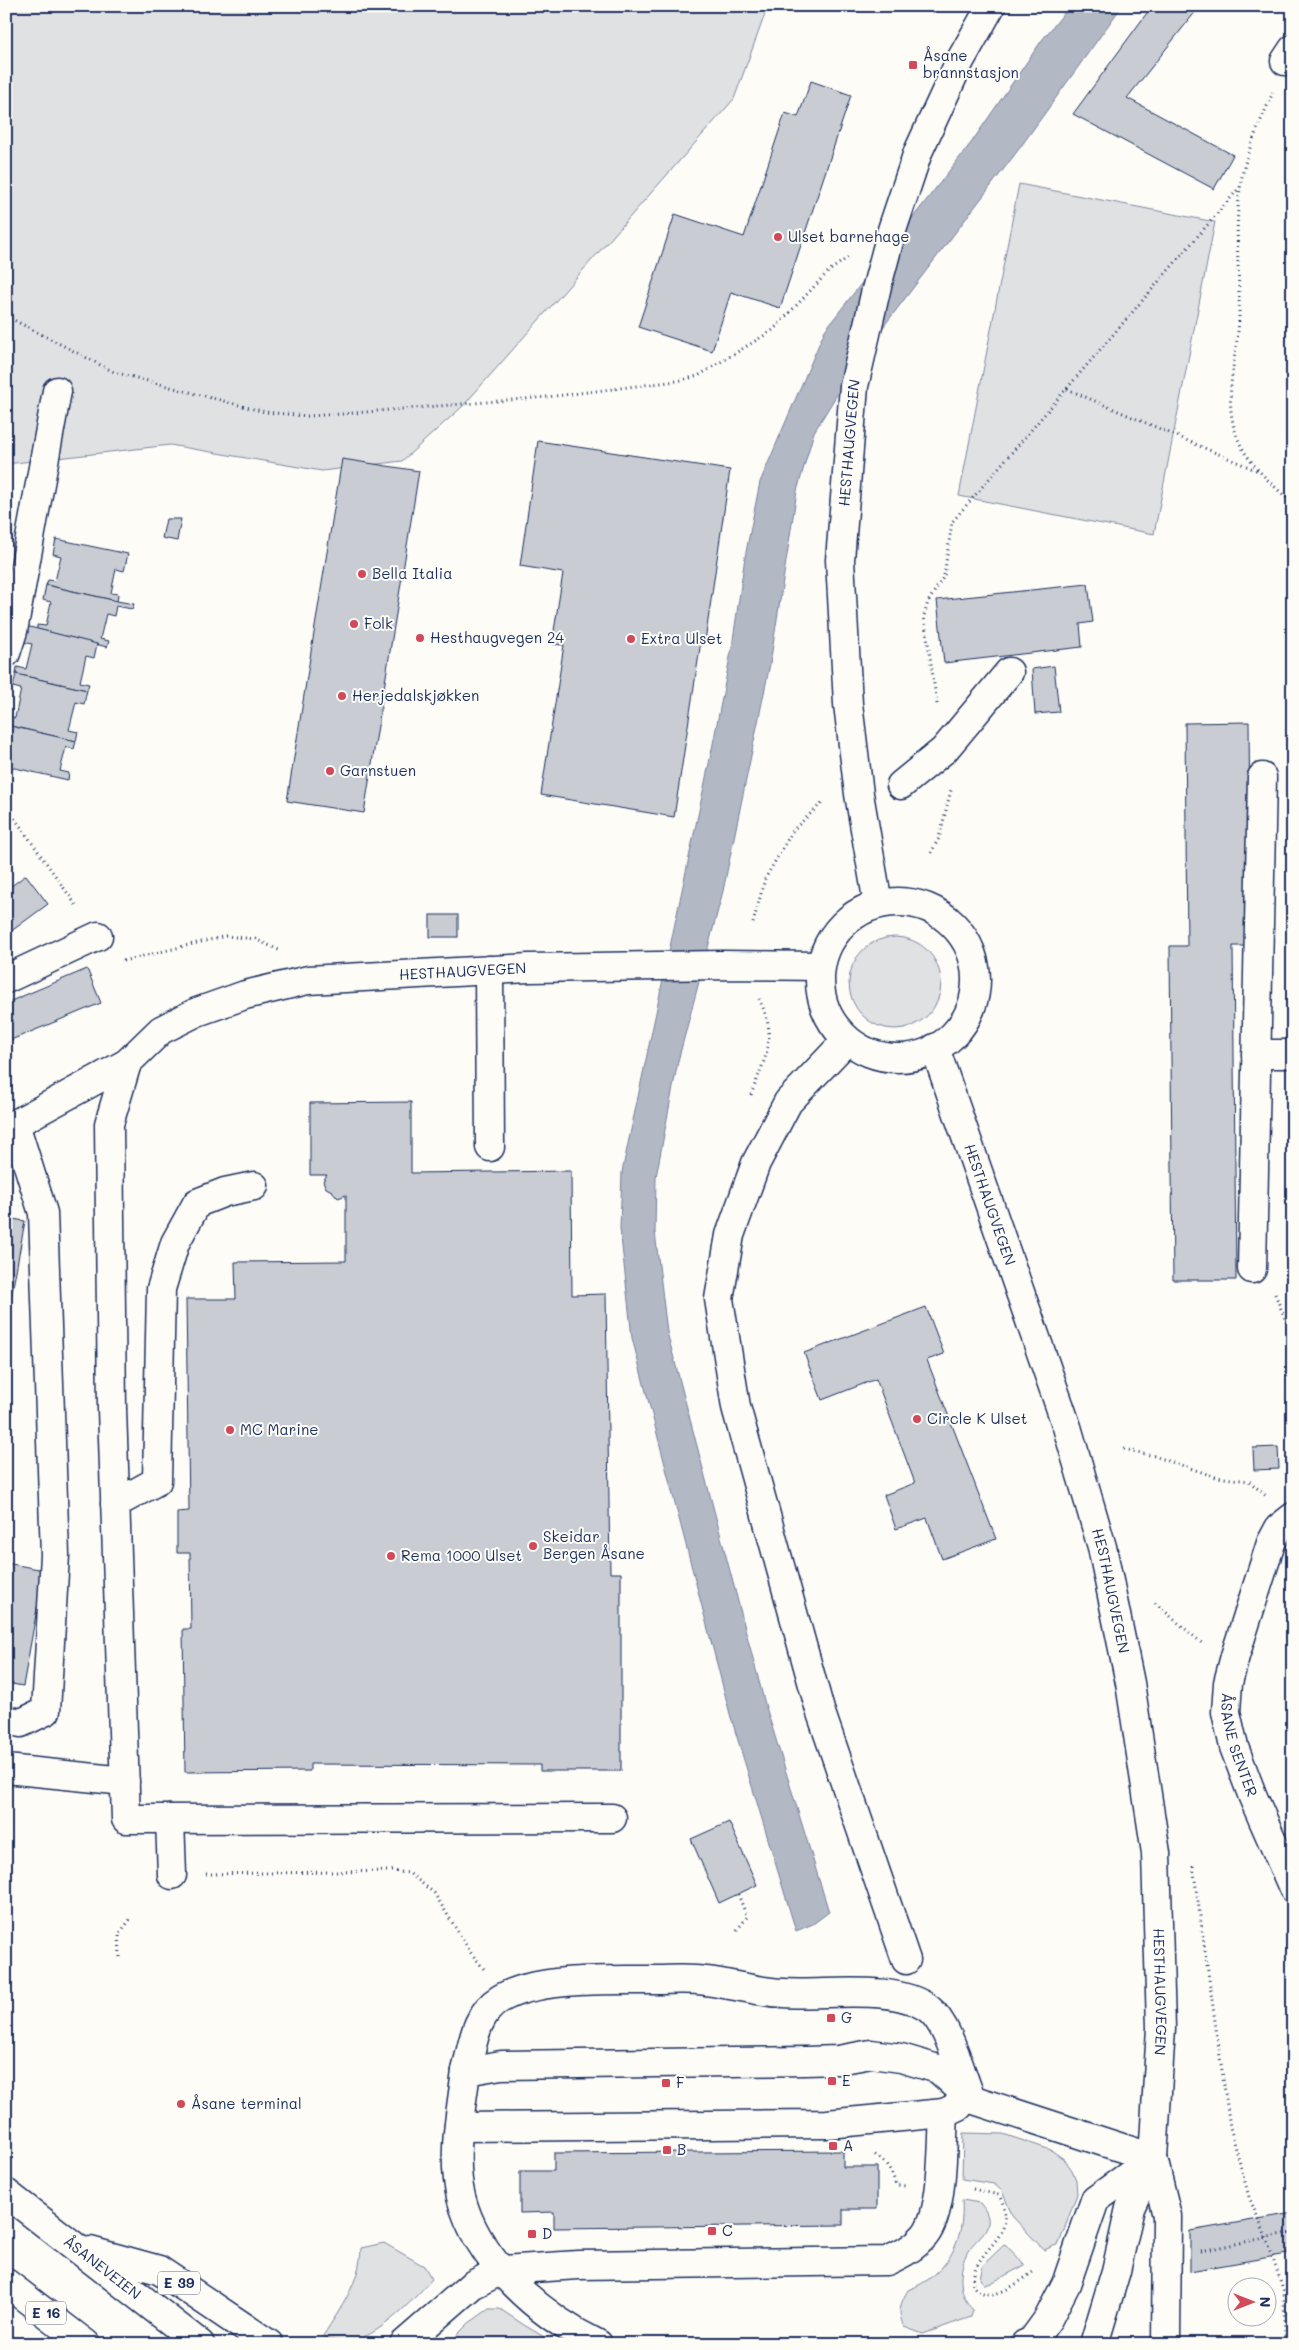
<svg xmlns="http://www.w3.org/2000/svg" width="1299" height="2350" viewBox="0 0 1299 2350" font-family="Mali,sans-serif">
  <style>
    .green { fill: #e0e1e3; stroke: #7e88a0 }
    .water { fill: #b3b8c5; stroke: #76819c }
    .building { fill: #c9ccd3; stroke: #1b2f5e }
    .lines { fill: none; stroke-linecap: round; stroke-linejoin: round }
    .minor-casing { stroke: #1b2f5e; stroke-width: 31 }
    .major-casing { stroke: #1b2f5e; stroke-width: 31 }
    .highway-casing { stroke: #1b2f5e; stroke-width: 31 }
    .path { stroke: #1b2f5e; stroke-width: 3; stroke-dasharray: 1 4; stroke-linecap: butt }
    .minor { stroke: #fdfcf7; stroke-width: 28 }
    .major { stroke: #fdfcf7; stroke-width: 28 }
    .highway { stroke: #fdfcf7; stroke-width: 28 }
    .poi-dot { fill: #d1495b; stroke: #fdfcf7; stroke-width: 2 }
    .labels { text-anchor: middle; stroke-width: 4; stroke-linejoin: round; paint-order: stroke }
    .shield { fill: #fdfcf7; stroke: #5f6c8c; stroke-width: 1 }
    .shield-label { font-size: 14px; font-weight: bold; fill: #1b2f5e }
    .poi-label { font-size: 15px; fill: #1b2f5e; stroke: #fdfcf7; text-anchor: start }
    .street-label { font-size: 15px; fill: #1b2f5e; stroke: #fdfcf7 }
  </style>
  <rect width="100%" height="100%" fill="#fdfcf7"/>
  <filter id="ink" filterUnits="userSpaceOnUse"><feTurbulence type="fractalNoise" baseFrequency=".02" numOctaves="2"/><feDisplacementMap in="SourceGraphic" scale="10" xChannelSelector="R" yChannelSelector="G"/><feConvolveMatrix kernelMatrix="1 2 1 2 8 2 1 2 1" color-interpolation-filters="sRGB"/></filter>
  <g filter="url(#ink)">
    <g class="green">
      <polygon points="6,6 768,6 734,99 463,406 402,461 322,471 170,445 6,464"/>
      <polygon points="1019,184 1215,222 1154,534 959,496"/>
      <circle cx="895" cy="983" r="46"/>
      <polygon points="963,2133 1003,2134 1051,2150 1065,2160 1072,2170 1076,2180 1077,2194 1059,2244 1044,2250 1013,2217 1002,2191 994,2184 962,2179"/>
      <path d="M962,2200L980,2203C1002,2229 974,2236 966,2255C958,2273 959,2296 973,2310L971,2317L923,2334L904,2327C897,2312 900,2304 908,2290C947,2275 965,2242 962,2200Z"/>
      <path d="M384,2243L424,2266L432,2279C412,2301 371,2347 338,2341C333,2341 328,2338 323,2336C341,2307 360,2283 361,2248Z"/>
      <polygon points="1005,2244 1025,2265 989,2284 984,2284 980,2279 983,2265"/>
      <polygon points="489,2309 500,2309 524,2325 556,2344 448,2344 469,2323"/>
    </g>
    <polygon class="water" points="1070,6 1122,6 1019,149 858,360 814,432 797,491 770,664 723,891 678,1061 656,1177 655,1232 667,1332 765,1704 829,1912 813,1924 796,1931 730,1714 632,1338 620,1228 622,1172 711,754 732,647 745,557 760,482 825,330 971,143 1042,40"/>
    <g class="building">
      <polygon points="1152,6 1200,6 1127,98 1233,155 1214,189 1073,114"/>
      <polygon points="811,81 851,95 780,308 731,292 712,351 638,327 675,214 744,237 785,113 798,117"/>
      <polygon points="538,441 730,470 705,641 701,641 674,817 541,795 564,645 552,644 563,573 520,566"/>
      <polygon points="342,459 419,471 364,813 287,801"/>
      <polygon points="166,519 181,519 177,541 162,538"/>
      <polygon points="56,539 128,554 124,571 116,569 111,593 118,594 117,601 46,585 48,580 55,581 61,556 53,554"/>
      <polygon points="1088,584 1093,622 1080,624 1082,647 944,663 937,600"/>
      <polygon points="46,585 117,601 134,604 132,609 116,606 114,616 106,614 100,639 109,641 107,647 37,629 37,625 46,626 51,602 43,600"/>
      <polygon points="26,626 97,644 94,658 86,656 80,682 89,684 87,690 16,674 17,667 26,669 32,644 23,642"/>
      <polygon points="1054,666 1059,712 1035,714 1032,669"/>
      <polygon points="16,674 87,690 84,704 76,702 69,730 78,732 76,741 6,725 7,716 15,718 21,689 13,687"/>
      <polygon points="1249,722 1251,946 1233,946 1236,1280 1173,1280 1170,946 1187,946 1185,723"/>
      <polygon points="6,725 76,741 74,749 66,747 60,771 69,773 68,780 6,766 11,735 6,734"/>
      <polygon points="26,875 48,904 6,935 6,890"/>
      <rect x="430" y="915" width="28" height="22"/>
      <polygon points="87,969 101,1003 6,1042 6,1003"/>
      <polygon points="411,1102 411,1173 571,1171 572,1295 606,1294 610,1573 621,1573 621,1771 540,1771 540,1765 310,1764 310,1771 185,1772 183,1629 191,1629 190,1553 177,1553 177,1512 189,1511 186,1299 236,1299 235,1262 346,1261 346,1195 338,1198 332,1191 326,1188 323,1181 327,1175 310,1175 310,1103"/>
      <polygon points="6,1218 25,1221 6,1326"/>
      <polygon points="926,1307 944,1354 927,1360 996,1539 942,1559 927,1518 896,1529 884,1495 915,1483 876,1379 822,1400 804,1353"/>
      <polygon points="1278,1447 1279,1469 1254,1470 1253,1448"/>
      <polygon points="6,1563 44,1570 23,1686 6,1683"/>
      <polygon points="729,1822 757,1885 719,1903 691,1839"/>
      <polygon points="843,2151 843,2167 877,2167 877,2209 843,2209 843,2225 554,2228 554,2212 520,2213 520,2171 554,2171 554,2153"/>
      <polygon points="1293,2213 1293,2253 1190,2271 1190,2231"/>
    </g>
    <g class="lines">
      <g class="minor-casing">
        <g id="minor">
          <polyline points="1285,61 1293,49"/>
          <polyline points="6,653 13,631 57,391"/>
          <polyline points="901,785 944,750 1009,672"/>
          <polyline points="489,970 490,1147"/>
          <polyline points="6,979 98,936"/>
          <polyline points="847,1040 788,1102 756,1163 730,1235 719,1299 736,1407 820,1710 906,1960"/>
          <polyline points="1256,1054 1293,1054"/>
          <polyline points="127,1063 109,1124 112,1409 126,1819 612,1818"/>
          <path id="s1" d="M6,1126L15,1124L127,1063L161,1030L197,1012L245,995L308,980L529,968L723,965L820,966"/>
          <polyline points="1252,1269 1262,777"/>
          <polyline points="115,1504 157,1481 161,1289 175,1243 197,1203 225,1192 254,1186"/>
          <path id="s2" d="M1293,1517L1279,1528L1271,1543L1235,1656L1228,1683L1226,1712L1234,1747L1253,1797L1293,1888"/>
          <polyline points="6,1720 21,1723 46,1711 55,1555 43,1213 15,1124"/>
          <polyline points="6,1769 125,1781"/>
          <polyline points="170,1819 172,1875"/>
          <path d="M466,2071C473,2044 475,2014 500,1999C535,1977 612,1980 653,1980C670,1980 689,1978 706,1981C732,1984 758,1992 784,1993C825,1996 895,1983 929,2009C948,2024 960,2070 969,2093"/>
          <polyline points="459,2127 827,2124 944,2113 959,2106"/>
          <path d="M404,2344L472,2285L502,2270L578,2265L887,2261C902,2254 914,2248 925,2235C944,2211 942,2144 944,2113"/>
          <path d="M598,2344C540,2316 477,2261 461,2197C451,2156 461,2112 466,2071L501,2065L806,2061L838,2060L871,2054L901,2058L938,2069L971,2099L1153,2158"/>
          <polyline points="1025,2344 1032,2341 1048,2319 1066,2284 1095,2200 1153,2158"/>
        </g>
      </g>
      <g class="major-casing">
        <g id="major">
          <circle cx="898" cy="980" r="78"/>
          <path id="s3" d="M878,904L859,794L848,704L840,560L854,386L876,290L892,230L918,152L960,61L991,6"/>
          <path id="s4" d="M935,1048L1067,1427L1102,1547L1130,1683L1156,1853L1161,2028L1153,2158L1167,2216L1166,2344"/>
          <polyline points="1094,2344 1116,2271 1130,2208 1153,2158"/>
        </g>
      </g>
      <g class="highway-casing">
        <g id="highway">
          <path id="s5" d="M6,2193L200,2344"/>
          <polyline points="90,2251 159,2270 269,2344"/>
          <polyline points="6,2283 86,2344"/>
        </g>
      </g>
      <g class="path">
        <path d="M1273,92C1260,123 1244,155 1240,189C1234,232 1240,274 1239,317C1238,352 1225,389 1233,423C1240,458 1268,480 1293,504"/>
        <polyline points="6,316 114,372 265,412 307,416 342,414 547,397 677,381 698,376 773,330 829,271 850,256"/>
        <polyline points="1067,389 1258,471"/>
        <polyline points="937,704 924,616 928,602 944,576 952,522 1240,187"/>
        <polyline points="6,806 78,908"/>
        <polyline points="931,853 939,838 951,790"/>
        <polyline points="753,923 765,879 793,830 823,802"/>
        <polyline points="123,961 226,936 255,939 281,951"/>
        <path d="M751,1095C765,1056 779,1039 759,999"/>
        <polyline points="1275,1294 1287,1324 1293,1373"/>
        <polyline points="1124,1449 1154,1456 1216,1477 1249,1481 1266,1496"/>
        <polyline points="1155,1603 1204,1645"/>
        <polyline points="1193,1866 1230,2127 1249,2197 1266,2237 1284,2292 1285,2344"/>
        <polyline points="206,1874 392,1871 409,1873 434,1893 471,1953 484,1969"/>
        <polyline points="737,1930 747,1917 738,1894"/>
        <polyline points="120,1957 119,1934 132,1917"/>
        <path d="M875,2155C887,2162 892,2172 896,2185L906,2186"/>
        <path d="M973,2189L999,2195C1023,2240 970,2247 973,2286C990,2306 1016,2284 1033,2272"/>
        <polyline points="1201,2251 1293,2232"/>
      </g>
      <use href="#minor" class="minor"/>
      <use href="#major" class="major"/>
      <use href="#highway" class="highway"/>
    </g>
  </g>
  <g class="poi-dot">
    <rect x="908" y="60" width="10" height="10" rx="2.5"/>
    <circle cx="778" cy="237" r="5"/>
    <circle cx="362" cy="574" r="5"/>
    <circle cx="354" cy="624" r="5"/>
    <circle cx="420" cy="638" r="5"/>
    <circle cx="631" cy="639" r="5"/>
    <circle cx="342" cy="696" r="5"/>
    <circle cx="330" cy="771" r="5"/>
    <circle cx="917" cy="1419" r="5"/>
    <circle cx="230" cy="1430" r="5"/>
    <circle cx="533" cy="1546" r="5"/>
    <circle cx="391" cy="1556" r="5"/>
    <rect x="826" y="2013" width="10" height="10" rx="2.5"/>
    <rect x="827" y="2076" width="10" height="10" rx="2.5"/>
    <rect x="661" y="2078" width="10" height="10" rx="2.5"/>
    <circle cx="181" cy="2104" r="5"/>
    <rect x="828" y="2141" width="10" height="10" rx="2.5"/>
    <rect x="662" y="2145" width="10" height="10" rx="2.5"/>
    <rect x="707" y="2226" width="10" height="10" rx="2.5"/>
    <rect x="527" y="2229" width="10" height="10" rx="2.5"/>
  </g>
  <g class="labels">
    <g class="shield">
      <rect x="158" y="2271.5" width="42" height="23" rx="4"/>
      <rect x="26" y="2301.5" width="40" height="23" rx="4"/>
    </g>
    <g class="shield-label">
      <text x="179" y="2288">E 39</text>
      <text x="46" y="2318">E 16</text>
    </g>
    <g class="poi-label">
      <text x="923" y="61">Åsane<tspan x="923" dy="17">brannstasjon</tspan></text>
      <text x="788" y="242">Ulset barnehage</text>
      <text x="372" y="579">Bella Italia</text>
      <text x="364" y="629">Folk</text>
      <text x="430" y="643">Hesthaugvegen 24</text>
      <text x="641" y="644">Extra Ulset</text>
      <text x="352" y="701">Herjedalskjøkken</text>
      <text x="340" y="776">Garnstuen</text>
      <text x="927" y="1424">Circle K Ulset</text>
      <text x="240" y="1435">MC Marine</text>
      <text x="543" y="1542">Skeidar<tspan x="543" dy="17">Bergen Åsane</tspan></text>
      <text x="401" y="1561">Rema 1000 Ulset</text>
      <text x="841" y="2023">G</text>
      <text x="842" y="2086">E</text>
      <text x="676" y="2088">F</text>
      <text x="191" y="2109">Åsane terminal</text>
      <text x="843" y="2151">A</text>
      <text x="677" y="2155">B</text>
      <text x="722" y="2236">C</text>
      <text x="542" y="2239">D</text>
    </g>
    <g class="street-label">
      <text dy="5" stroke="none"><textPath href="#s3" startOffset="464">HESTHAUGVEGEN</textPath></text>
      <text dy="5" stroke="none"><textPath href="#s1" startOffset="495">HESTHAUGVEGEN</textPath></text>
      <text dy="5" stroke="none"><textPath href="#s4" startOffset="166">HESTHAUGVEGEN</textPath></text>
      <text dy="5" stroke="none"><textPath href="#s4" startOffset="571">HESTHAUGVEGEN</textPath></text>
      <text dy="5" stroke="none"><textPath href="#s2" startOffset="245">ÅSANE SENTER</textPath></text>
      <text dy="5" stroke="none"><textPath href="#s4" startOffset="976">HESTHAUGVEGEN</textPath></text>
      <text dy="5" stroke="none"><textPath href="#s5" startOffset="122">ÅSANEVEIEN</textPath></text>
    </g>
  </g>
  <rect width="1299" height="2350" fill="none" stroke="#fdfcf7" stroke-width="25"/>
  <rect x="12" y="12" width="1274" height="2325" fill="none" stroke="#1b2f5e" stroke-width="2" filter="url(#ink)"/>
  <g transform="translate(1252 2302) rotate(90)"><circle r="24" fill="#fdfcf7" stroke="#a3aaba"/>
  <path d="M0-4L9 19L0 12L-9 19Z" fill="#d1495b"/>
  <text y="-8" font-size="14" font-weight="bold" text-anchor="middle" fill="#1b2f5e">N</text>
  </g>
</svg>
